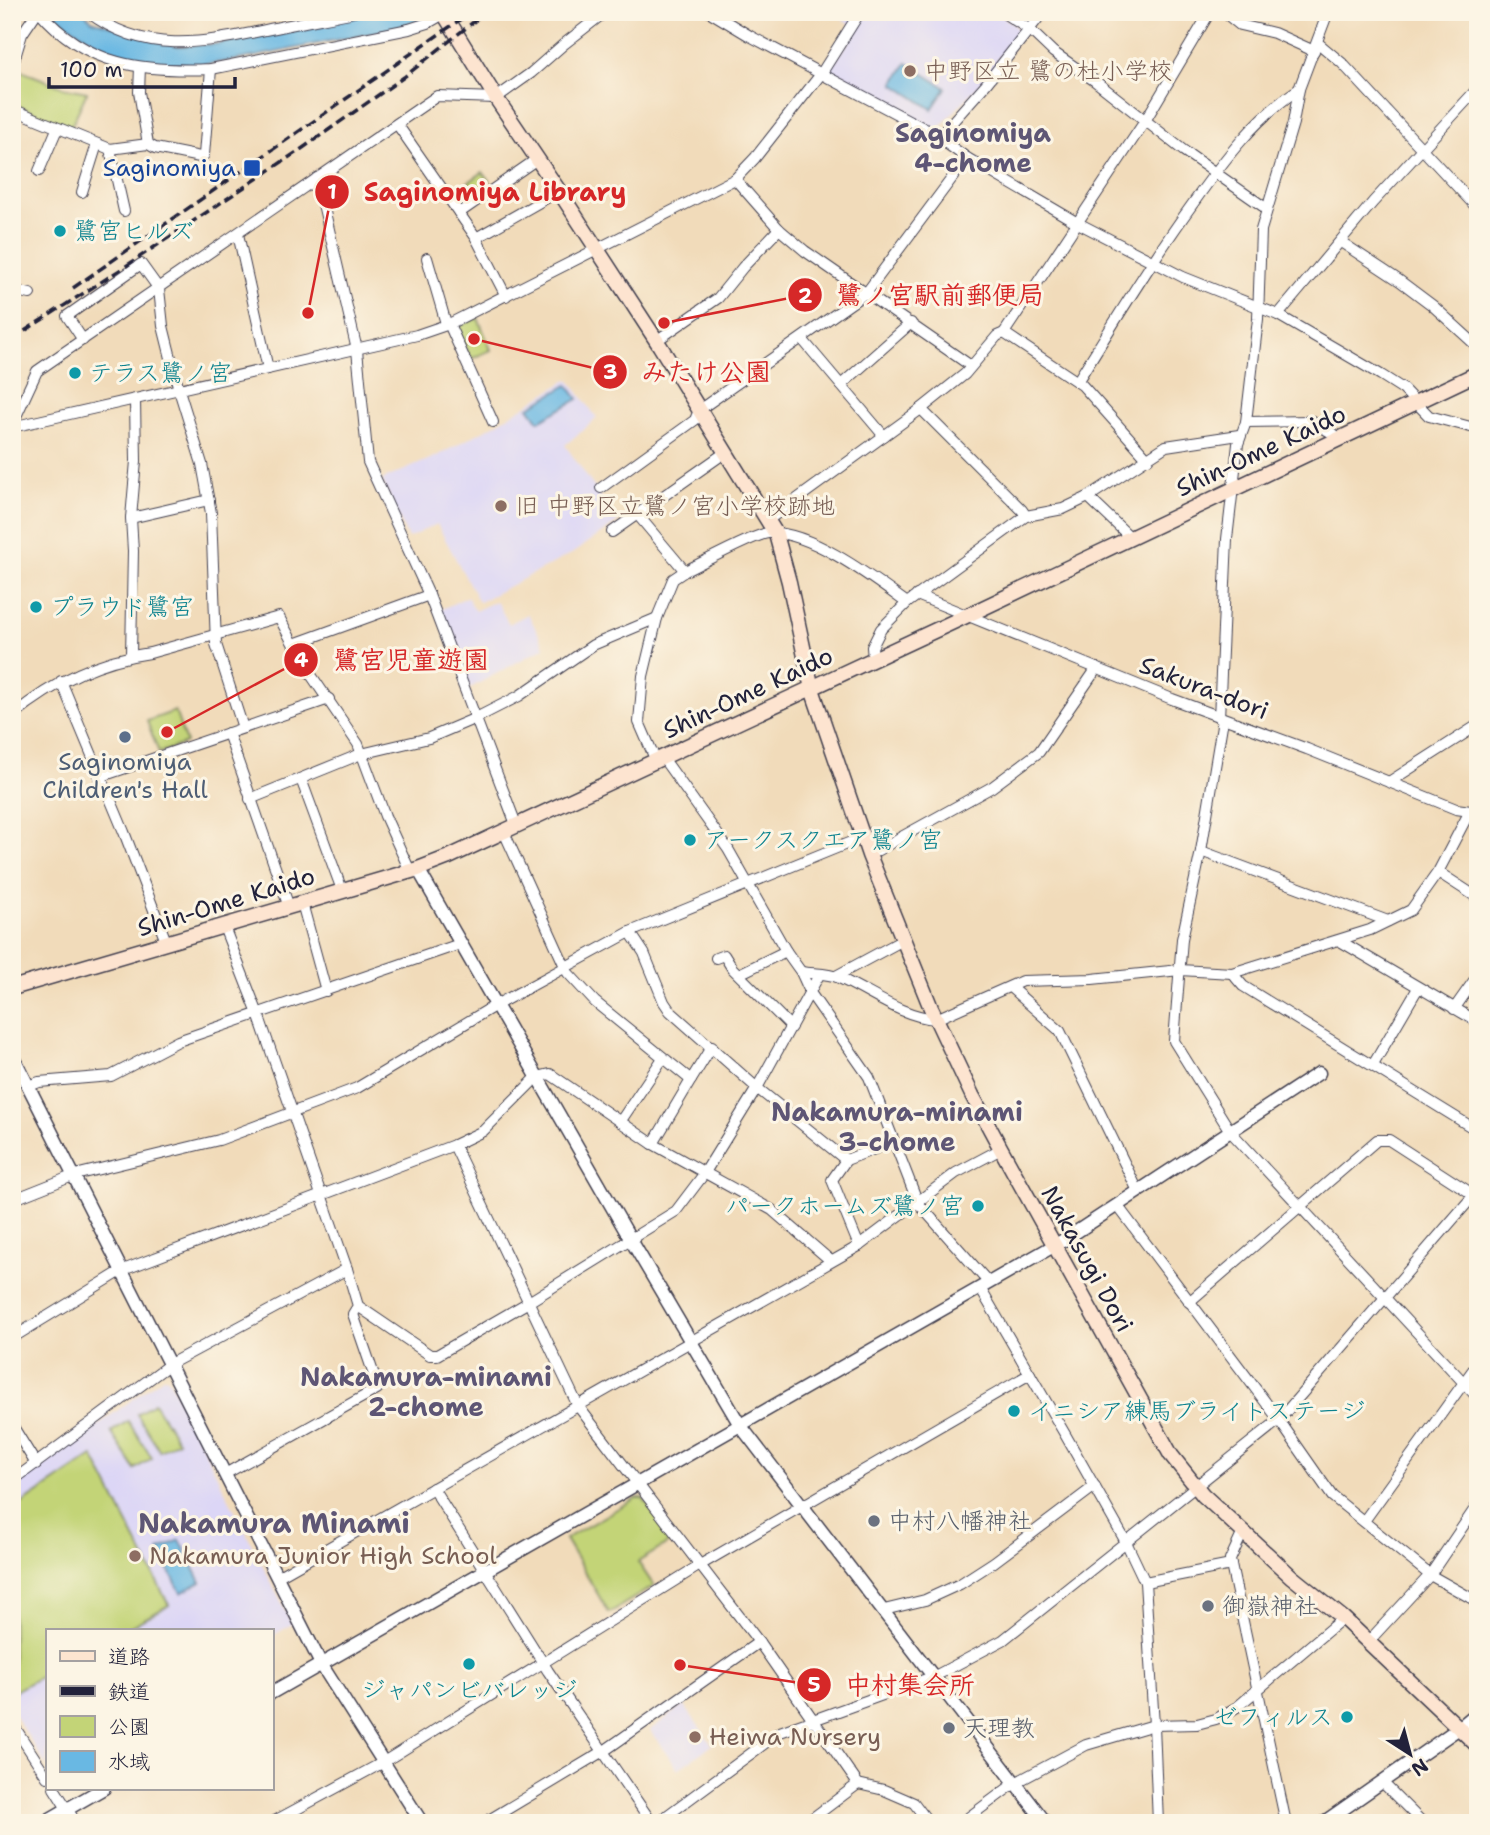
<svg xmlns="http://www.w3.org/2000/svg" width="1490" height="1835" viewBox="0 0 1490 1835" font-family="'Shantell Sans','Klee One',sans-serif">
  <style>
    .built { fill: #dcd6f6 }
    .green { fill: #c3d477; stroke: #727b59; stroke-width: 2 }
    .water { fill: #69b8e3; stroke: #466d8f; stroke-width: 2 }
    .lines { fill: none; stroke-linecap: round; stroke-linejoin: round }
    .minor-casing { stroke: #413e4e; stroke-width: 12 }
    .tertiary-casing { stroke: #413e4e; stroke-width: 15 }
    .secondary-casing { stroke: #413e4e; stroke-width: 17 }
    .minor { stroke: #fff; stroke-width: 10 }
    .tertiary { stroke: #fff; stroke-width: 12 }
    .secondary { stroke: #fde4d0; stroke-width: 14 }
    .rail { stroke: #22223b; stroke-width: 3.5; stroke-dasharray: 10 5; stroke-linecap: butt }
    .education-dot { fill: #8d6e63; stroke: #fcf5e5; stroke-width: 2.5 }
    .transit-dot { fill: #1a4fb4; stroke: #fcf5e5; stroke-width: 2.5 }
    .culture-dot { fill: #0f9aa8; stroke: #fcf5e5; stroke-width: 2.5 }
    .service-dot { fill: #5c6f8a; stroke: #fcf5e5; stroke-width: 2.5 }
    .worship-dot { fill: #6b7280; stroke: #fcf5e5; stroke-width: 2.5 }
    .labels { text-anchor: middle; stroke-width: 6; stroke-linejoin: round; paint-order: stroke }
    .education-label { font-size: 24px; fill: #785e54; stroke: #fcf5e5; text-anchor: start }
    .transit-label { font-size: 24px; fill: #164399; stroke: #fcf5e5; text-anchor: end }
    .culture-label { font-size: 24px; fill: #0d838f; stroke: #fcf5e5; text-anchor: start }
    .street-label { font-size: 24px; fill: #22223b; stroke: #fcf5e5 }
    .service-label { font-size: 24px; fill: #4e5e75; stroke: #fcf5e5 }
    .worship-label { font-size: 24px; fill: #5b616d; stroke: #fcf5e5; text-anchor: start }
    .neighbourhood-label { font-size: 26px; font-weight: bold; fill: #5e5675; stroke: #fcf5e5 }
    .quarter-label { font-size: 28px; font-weight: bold; fill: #5e5675; stroke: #fcf5e5 }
    .leader { fill: none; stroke: #d62828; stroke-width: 2.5 }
    .callout-dot { fill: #d62828; stroke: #fcf5e5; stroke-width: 2.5 }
    .mark-label { font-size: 21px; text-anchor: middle; font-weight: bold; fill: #fff }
    .callout-label { font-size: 26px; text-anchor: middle; font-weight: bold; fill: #d62828; stroke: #fcf5e5; stroke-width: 6; stroke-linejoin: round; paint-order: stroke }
  </style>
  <rect width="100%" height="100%" fill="#fcf5e5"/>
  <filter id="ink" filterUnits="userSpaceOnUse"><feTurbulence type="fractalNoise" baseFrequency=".0143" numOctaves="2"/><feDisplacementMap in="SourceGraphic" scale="14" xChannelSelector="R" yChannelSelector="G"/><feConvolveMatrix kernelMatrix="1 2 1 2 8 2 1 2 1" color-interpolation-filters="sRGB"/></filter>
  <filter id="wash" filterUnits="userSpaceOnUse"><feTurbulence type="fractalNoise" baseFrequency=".00686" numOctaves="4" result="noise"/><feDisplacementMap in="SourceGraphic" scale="28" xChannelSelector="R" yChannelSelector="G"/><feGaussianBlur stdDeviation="1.57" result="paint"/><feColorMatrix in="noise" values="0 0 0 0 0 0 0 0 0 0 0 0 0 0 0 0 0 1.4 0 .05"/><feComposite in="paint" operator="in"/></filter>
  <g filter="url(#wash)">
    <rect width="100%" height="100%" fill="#f1dbba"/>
    <g class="built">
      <polygon points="832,12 996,12 1014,24 1018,32 981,83 936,131 832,75 830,68 858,29"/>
      <polygon points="569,379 597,418 565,445 618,522 573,553 479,602 437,524 408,538 382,480 437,456 494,425"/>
      <polygon points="467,597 475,611 496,601 509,624 528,614 545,647 470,688 440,610"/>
      <polygon points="163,1377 168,1378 292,1624 271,1637 271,1630 47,1630 47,1767 12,1711 12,1488"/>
      <polygon points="684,1705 712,1745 678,1769 650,1730"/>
    </g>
    <g class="green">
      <polygon points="17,69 62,87 87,92 71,127 18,106 13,101"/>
      <polygon points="483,172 492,185 463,205 459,204 452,194"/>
      <polygon points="478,318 491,350 471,359 456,327"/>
      <polygon points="175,711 186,743 159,753 147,721"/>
      <polygon points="154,1403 178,1441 160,1451 137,1414"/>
      <polygon points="128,1421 152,1458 135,1469 111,1432"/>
      <polygon points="93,1456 169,1605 124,1630 47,1630 47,1673 13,1692 12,1510"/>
      <polygon points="636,1498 643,1498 674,1540 638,1562 654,1586 609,1613 565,1539"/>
    </g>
    <g class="water">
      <path d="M52,12H83L92,20L177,46L216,44L369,12H440C403,30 361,35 321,43C214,64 145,91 52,12Z"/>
      <polygon points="907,63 946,88 932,109 894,84"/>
      <polygon points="568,385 578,399 539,421 529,407"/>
      <polygon points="180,1540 201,1582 181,1593 159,1550"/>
    </g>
  </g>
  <g filter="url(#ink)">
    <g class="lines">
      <g class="minor-casing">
        <g id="minor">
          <path d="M40,12C86,66 144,72 211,69L409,29L428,23L447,12"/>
          <path d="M88,12C151,60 215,40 285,26C308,21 331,17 354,12"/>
          <polyline points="710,12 750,36 929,131 967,158 1076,222 1183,277 1278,315 1381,375 1403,389 1429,416 1478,429"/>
          <polyline points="1002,12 1030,30 1053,52 1095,81 1184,151 1267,209"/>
          <polyline points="1224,12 1240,25 1274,33 1314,51"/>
          <polyline points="1318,43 1342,63 1478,209"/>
          <polyline points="12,67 22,34 37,12"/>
          <polyline points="140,67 139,92 148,144"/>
          <polyline points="12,109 110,149 148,144 155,148 200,157 204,155 211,69"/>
          <polyline points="397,124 475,236 506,296"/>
          <polyline points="939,137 986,84 1043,12"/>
          <polyline points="110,149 124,211"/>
          <polyline points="39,171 57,129"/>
          <polyline points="317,178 357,350 368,462 429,595 517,827"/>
          <polyline points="735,179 779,229 805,251 971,366"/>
          <polyline points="82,192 97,144"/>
          <polyline points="459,213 537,159"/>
          <polyline points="238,234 268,369"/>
          <polyline points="476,238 559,191"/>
          <polyline points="1341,242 1400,281 1432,305 1478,347"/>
          <polyline points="427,258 445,320 449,324 493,422"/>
          <polyline points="12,290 30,294"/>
          <polyline points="1278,315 1373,202 1478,88"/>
          <polyline points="1004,333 1082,385 1148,459"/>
          <polyline points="802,339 884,436"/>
          <polyline points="83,340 67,316 141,264 159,289 163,326 179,390 202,464 211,513 216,644 243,728"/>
          <polyline points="656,341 718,298 743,267 779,229"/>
          <path d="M1077,382C1115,321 1152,260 1194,202C1223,161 1256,117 1299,89"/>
          <polyline points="841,385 911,323"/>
          <polyline points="921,409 1022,510 1026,516"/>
          <polyline points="1246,422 1312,421 1340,438"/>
          <polyline points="12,425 37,371 437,96 496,98 531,73 564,44 605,12"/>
          <polyline points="12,427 417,335 449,324 735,179 755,158 821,74 860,12"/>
          <polyline points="601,488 695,420 699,410 867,292 967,158"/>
          <polyline points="1088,497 1131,538"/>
          <polyline points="637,514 685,571"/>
          <polyline points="131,518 209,500"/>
          <polyline points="768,520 921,409 965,374 997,336 1004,333 1145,121 1210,12"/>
          <polyline points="612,532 726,452"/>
          <polyline points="917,595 1172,699 1307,749 1456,809 1478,812"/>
          <polyline points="294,644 429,595"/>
          <polyline points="131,655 133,551 131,518 136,461 135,400"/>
          <polyline points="873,659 872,647 881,629 907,603 1026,516 1063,509 1088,497 1166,446 1239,435"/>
          <polyline points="61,681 124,832 167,944"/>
          <path d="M12,716C52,683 98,660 150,653L279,617L305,666L358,744L385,816L410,871"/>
          <polyline points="1219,718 1227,539 1238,444 1246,422 1258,319 1261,230 1293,123 1299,89 1328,12"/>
          <polyline points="1223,719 1201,851 1182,939 1174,1041 1230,1131 1478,1398"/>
          <polyline points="228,733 289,907"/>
          <polyline points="663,758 728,849 786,951 801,972 811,994 869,1077 918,1203 989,1283"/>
          <path d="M656,761L639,722L643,676L657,618L673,579L685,571C702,563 753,535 768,533C810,530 874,579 907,603"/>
          <polyline points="99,777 329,699"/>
          <polyline points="301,779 342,890"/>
          <polyline points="1389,782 1478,725"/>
          <polyline points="250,799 361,754 429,738 476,718 519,696 593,645 657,618"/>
          <polyline points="504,832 568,973 595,1002 691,1080 712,1046"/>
          <polyline points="1201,851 1388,921"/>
          <polyline points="869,855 992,787 1039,752 1097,668"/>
          <polyline points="1438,872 1478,898"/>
          <polyline points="302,903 326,991"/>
          <polyline points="224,927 258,1014 347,1269 358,1306 353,1314 376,1381 377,1389 225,1474"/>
          <polyline points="630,932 644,953 664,1002 670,1011 757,1088 846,1160 893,1142"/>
          <polyline points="1340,941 1478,1022"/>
          <polyline points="716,958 724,955 732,968 791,1027"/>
          <path d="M801,972C813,974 829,973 839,978C871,992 900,1016 936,1019L1022,981L1092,979L1180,970L1232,973L1370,930L1411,910L1438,872L1470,811"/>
          <polyline points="1232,973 1243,986 1478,1131"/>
          <polyline points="739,974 786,951"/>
          <polyline points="836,976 903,940"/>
          <polyline points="1010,987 1060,1031 1138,1191"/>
          <polyline points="1454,1009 1478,975"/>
          <polyline points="1373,1065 1418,988"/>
          <polyline points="29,1086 39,1082 111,1076 178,1041 460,944"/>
          <polyline points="620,1122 663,1058"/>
          <polyline points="653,1144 691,1080"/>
          <polyline points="454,1145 578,1406 759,1642 858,1784 884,1790 914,1803 929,1823"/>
          <polyline points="846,1160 832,1180 859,1246"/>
          <polyline points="12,1188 18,1198"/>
          <polyline points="12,1200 75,1175 219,1140 357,1088 496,1005 630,932 856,840"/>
          <polyline points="1117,1205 1279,1420 1332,1496 1430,1575 1478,1602"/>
          <polyline points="980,1288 1066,1436 1126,1542 1145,1582 1154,1725 1158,1823"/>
          <polyline points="358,1306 430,1355 437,1355 527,1303 676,1211 704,1174 757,1088 819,975"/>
          <polyline points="12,1338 123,1270 454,1145 483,1131 537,1077 550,1074 653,1144 772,1210 831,1261"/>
          <polyline points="12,1425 36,1464"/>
          <polyline points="12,1481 170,1364 347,1269"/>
          <polyline points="433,1488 548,1671 652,1823"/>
          <polyline points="1364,1521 1478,1363"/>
          <polyline points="1231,1565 1286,1823"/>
          <polyline points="277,1577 859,1246 956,1173 1001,1149"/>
          <polyline points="1145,1582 1231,1565 1230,1560 1243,1532"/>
          <polyline points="884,1610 925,1600 960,1584 994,1562 1095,1486"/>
          <polyline points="1368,1642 1430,1575 1478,1504"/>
          <polyline points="12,1723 47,1777"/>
          <polyline points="1382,1782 1423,1823"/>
          <polyline points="54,1788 76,1823"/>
          <polyline points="271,1823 382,1763 700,1565 1030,1374"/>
          <polyline points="484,1823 604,1751 759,1642"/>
          <polyline points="657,1823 780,1732 935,1676 1003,1640 1279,1420 1474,1195 1389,1140 1377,1140 1189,1302"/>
          <polyline points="806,1823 858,1784"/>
          <polyline points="961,1823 1015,1783 1086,1745 1154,1725 1197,1724 1216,1719 1237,1707 1343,1618"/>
        </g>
      </g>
      <g class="tertiary-casing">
        <g id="tertiary">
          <polyline points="418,869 631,1240 740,1425 1046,1823"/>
          <polyline points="12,1054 321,1664 422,1823"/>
          <polyline points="271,1693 1064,1240 1319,1073"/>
          <polyline points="43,1823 104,1788"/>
          <polyline points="1323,1823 1459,1728 1478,1712"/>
        </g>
      </g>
      <g class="secondary-casing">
        <g id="secondary">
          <polyline points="443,12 496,98 563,197 660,346 776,534 789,582 812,689 869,855 931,1008 972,1095 1001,1149 1171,1455 1203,1495 1292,1577 1343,1618 1478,1746"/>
          <polyline points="12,988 418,869 449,857 966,616 1478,373"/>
        </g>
      </g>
      <use href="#minor" class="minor"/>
      <use href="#tertiary" class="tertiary"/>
      <use href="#secondary" class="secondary"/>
      <g class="rail">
        <polyline points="73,288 464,17"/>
        <polyline points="12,339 126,266 303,148 404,77 486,12"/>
      </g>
    </g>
  </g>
  <g class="education-dot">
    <circle cx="910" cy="71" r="7"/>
    <circle cx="501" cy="506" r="7"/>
    <circle cx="135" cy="1556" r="7"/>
    <circle cx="695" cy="1737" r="7"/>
  </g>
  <rect class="transit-dot" x="243" y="159" width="18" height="18" rx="3.5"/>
  <g class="culture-dot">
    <circle cx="60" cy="231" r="7"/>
    <circle cx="75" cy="373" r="7"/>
    <circle cx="36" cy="607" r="7"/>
    <circle cx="690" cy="840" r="7"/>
    <circle cx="978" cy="1206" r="7"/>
    <circle cx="1014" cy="1411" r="7"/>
    <circle cx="469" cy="1664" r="7"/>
    <circle cx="1347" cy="1717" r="7"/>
  </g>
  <circle class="service-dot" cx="125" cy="737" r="7"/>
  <g class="worship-dot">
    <circle cx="874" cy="1521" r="7"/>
    <circle cx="1208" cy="1606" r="7"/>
    <circle cx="949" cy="1728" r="7"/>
  </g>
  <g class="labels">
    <g class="education-label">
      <text x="924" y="79">中野区立 鷺の杜小学校</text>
      <text x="515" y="514">旧 中野区立鷺ノ宮小学校跡地</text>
      <text x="149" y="1564">Nakamura Junior High School</text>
      <text x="709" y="1745">Heiwa Nursery</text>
    </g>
    <g class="transit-label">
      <text x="236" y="176">Saginomiya</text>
    </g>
    <g class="culture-label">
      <text x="74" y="239">鷺宮ヒルズ</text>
      <text x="89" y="381">テラス鷺ノ宮</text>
      <text x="50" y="615">プラウド鷺宮</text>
      <text x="704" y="848">アークスクエア鷺ノ宮</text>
      <text x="964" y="1214" text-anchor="end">パークホームズ鷺ノ宮</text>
      <text x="1028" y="1419">イニシア練馬ブライトステージ</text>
      <text x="469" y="1698" text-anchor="middle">ジャパンビバレッジ</text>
      <text x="1333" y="1725" text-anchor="end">ゼフィルス</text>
    </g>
    <g class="street-label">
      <text transform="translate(1261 451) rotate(-25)" y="8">Shin-Ome Kaido</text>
      <text transform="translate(1204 688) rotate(21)" y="8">Sakura-dori</text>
      <text transform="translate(748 693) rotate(-25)" y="8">Shin-Ome Kaido</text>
      <text transform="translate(226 902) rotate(-17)" y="8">Shin-Ome Kaido</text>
      <text transform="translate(1087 1259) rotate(61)" y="8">Nakasugi Dori</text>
    </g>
    <g class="service-label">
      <text x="125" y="770">Saginomiya<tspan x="125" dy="28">Children's Hall</tspan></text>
    </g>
    <g class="worship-label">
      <text x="888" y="1529">中村八幡神社</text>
      <text x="1222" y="1614">御嶽神社</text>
      <text x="963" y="1736">天理教</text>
    </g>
    <g class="neighbourhood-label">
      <text x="973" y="142">Saginomiya<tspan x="973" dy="30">4-chome</tspan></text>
      <text x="897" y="1121">Nakamura-minami<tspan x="897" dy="30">3-chome</tspan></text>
      <text x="426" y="1386">Nakamura-minami<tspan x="426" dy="30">2-chome</tspan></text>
    </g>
    <g class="quarter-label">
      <text x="274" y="1533">Nakamura Minami</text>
    </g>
  </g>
  <path class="leader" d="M308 313L332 192M664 323L805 295M474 339L610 372M167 732L301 660M680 1665L814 1685"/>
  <g class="callout-dot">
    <circle cx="308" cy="313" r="7"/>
    <circle cx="664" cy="323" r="7"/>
    <circle cx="474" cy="339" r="7"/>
    <circle cx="167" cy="732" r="7"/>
    <circle cx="680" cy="1665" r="7"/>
    <circle cx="332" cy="192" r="18"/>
    <circle cx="805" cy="295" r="18"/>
    <circle cx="610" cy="372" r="18"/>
    <circle cx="301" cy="660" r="18"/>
    <circle cx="814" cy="1685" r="18"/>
  </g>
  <g class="mark-label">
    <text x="332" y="199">1</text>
    <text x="805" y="303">2</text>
    <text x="610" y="379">3</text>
    <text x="301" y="667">4</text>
    <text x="814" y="1692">5</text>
  </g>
  <g class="callout-label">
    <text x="495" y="201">Saginomiya Library</text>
    <text x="940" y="304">鷺ノ宮駅前郵便局</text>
    <text x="706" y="381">みたけ公園</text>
    <text x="411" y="669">鷺宮児童遊園</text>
    <text x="910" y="1694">中村集会所</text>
  </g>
  <rect width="1490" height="1835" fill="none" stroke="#fcf5e5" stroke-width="42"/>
  <rect x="46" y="1629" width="228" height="161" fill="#fcf5e5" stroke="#a5a1a1" stroke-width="2"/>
  <rect x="60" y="1651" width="35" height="10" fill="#fde4d0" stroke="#a5a1a1" stroke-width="2"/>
  <text x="108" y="1664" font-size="21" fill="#22223b">道路</text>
  <rect x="60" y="1686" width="35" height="10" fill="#22223b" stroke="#a5a1a1" stroke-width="2"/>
  <text x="108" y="1699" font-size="21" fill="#22223b">鉄道</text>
  <rect x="60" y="1716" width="35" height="21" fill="#c3d477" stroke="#a5a1a1" stroke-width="2"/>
  <text x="108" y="1734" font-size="21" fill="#22223b">公園</text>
  <rect x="60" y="1751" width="35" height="21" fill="#69b8e3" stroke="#a5a1a1" stroke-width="2"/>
  <text x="108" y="1769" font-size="21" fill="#22223b">水域</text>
  <g transform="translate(1410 1754) rotate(144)" stroke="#fcf5e5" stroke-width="5" paint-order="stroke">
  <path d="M0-5L12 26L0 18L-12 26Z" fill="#22223b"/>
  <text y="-10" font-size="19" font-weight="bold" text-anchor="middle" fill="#22223b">N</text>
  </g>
  <path d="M49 77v10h186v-10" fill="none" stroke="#22223b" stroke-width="3.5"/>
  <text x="60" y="77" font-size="21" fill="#22223b" stroke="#fcf5e5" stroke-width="5" paint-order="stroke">100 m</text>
</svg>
